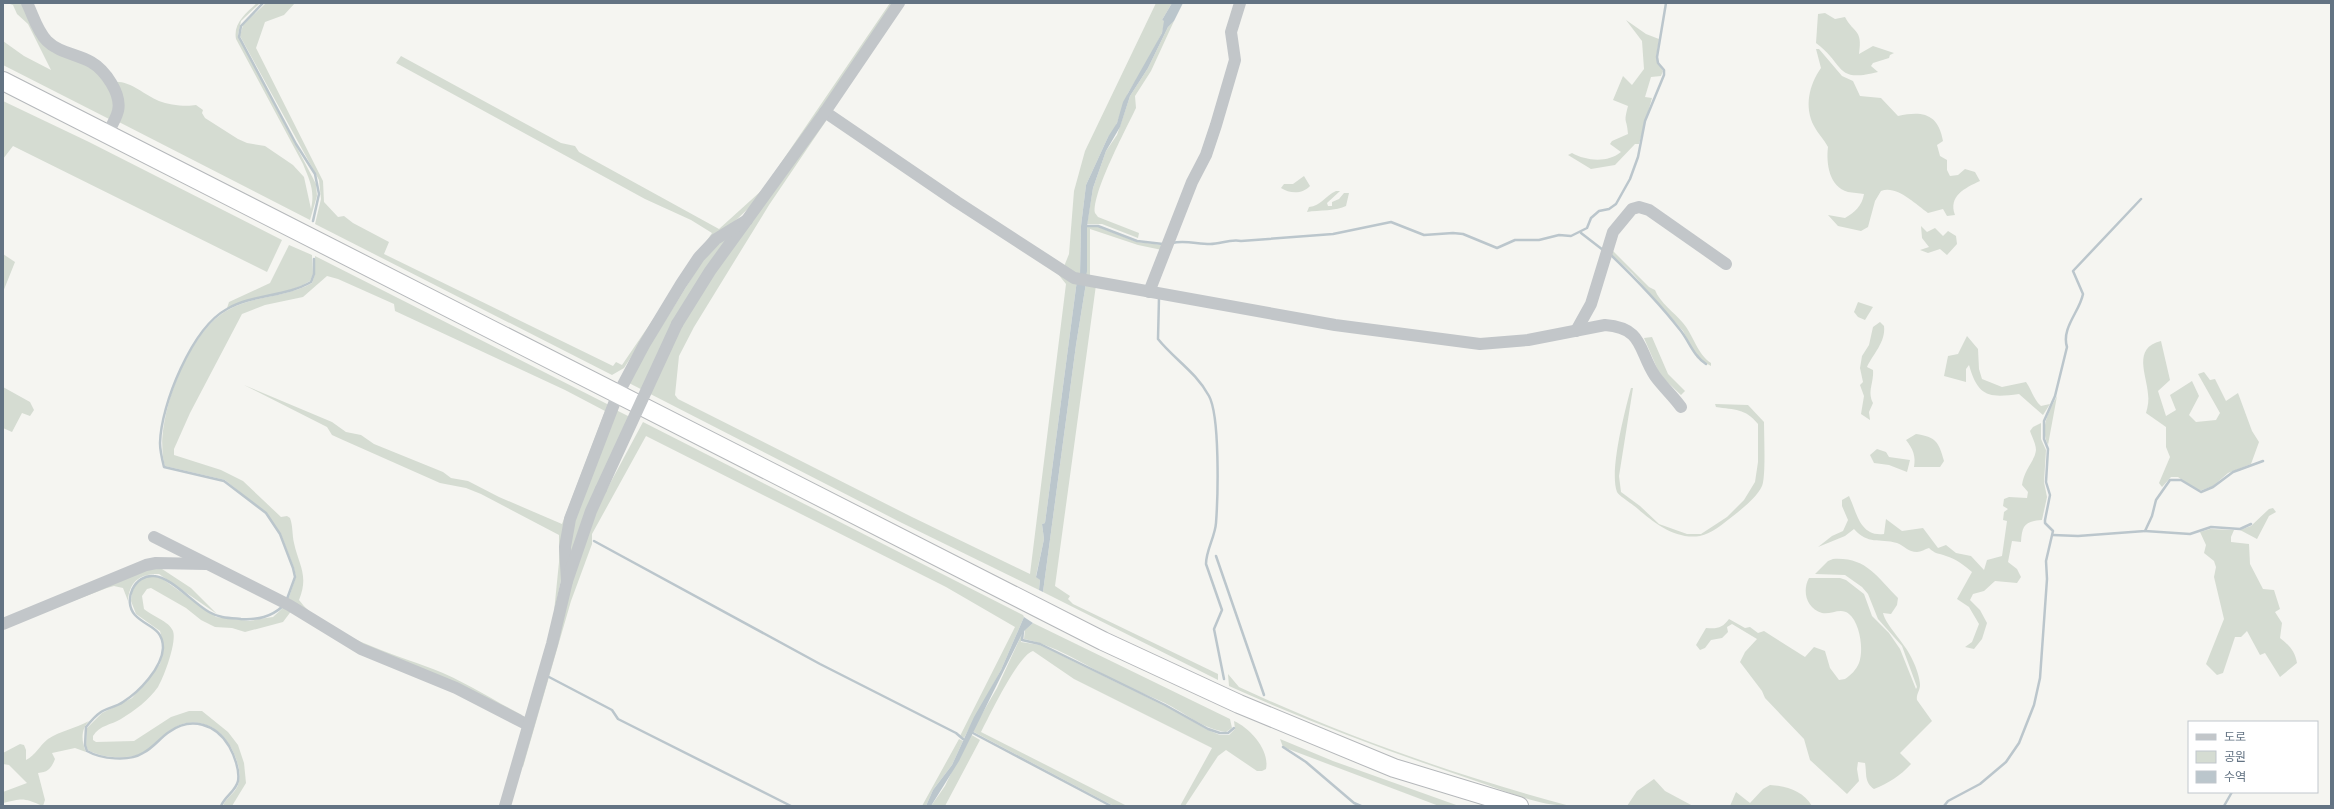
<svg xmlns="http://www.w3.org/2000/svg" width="2334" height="809" viewBox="0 0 2334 809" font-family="'Varela Round','Noto Sans KR',sans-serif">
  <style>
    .green { fill: #d5dcd2 }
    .water { fill: #bbc6cc }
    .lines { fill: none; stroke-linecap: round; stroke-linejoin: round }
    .stream { stroke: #bbc6cc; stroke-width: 2.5 }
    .highway-casing { stroke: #b5b8bb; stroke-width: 20 }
    .minor { stroke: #c2c6c9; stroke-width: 12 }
    .highway { stroke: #fff; stroke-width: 18 }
    .minor-bridge { stroke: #c2c6c9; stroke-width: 12 }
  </style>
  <rect width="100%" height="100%" fill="#f5f5f1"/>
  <g class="green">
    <polygon points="7,3 25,3 38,32 102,73 115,102 111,120 3,65 3,41 24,56 51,70 28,24 17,14 13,5"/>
    <path d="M257,3H260L241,21L238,35L316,184L317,196L310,220L117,121L113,82C130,80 144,95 159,101C169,105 186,107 196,105L203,110L202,113L205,118L238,139L247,143L265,146L293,165L304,177L311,209C315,191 310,181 303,164L236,39C233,23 246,13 257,3Z"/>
    <polygon points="266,3 295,3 284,15 265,22 256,48 323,181 324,202 338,217 344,216 353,223 389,242 384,254 613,366 616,362 622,365 712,233 691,220 645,199 396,63 401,56 561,143 575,146 579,152 719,229 761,191 772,176 890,3 895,3 754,203 733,223 677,285 624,368 612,375 315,224 321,199 319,180 240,36 243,25"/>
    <polygon points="1156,3 1172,3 1162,20 1165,21 1162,33 1146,64 1128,93 1114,131 1108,137 1086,185 1081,226 1080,275 1063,269 1069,254 1074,191 1085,151"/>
    <path d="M1825,13L1835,19L1845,17C1854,34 1863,29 1859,54L1873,46L1894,53L1890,55L1889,58L1873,63L1871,66L1878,72C1834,83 1846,65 1816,43L1818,14Z"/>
    <path d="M1626,20L1646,34L1659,39L1656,58L1663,71L1661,76L1651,77L1645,97L1652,98L1639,144H1635L1615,165L1591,169L1568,155L1572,153C1586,161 1608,163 1621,152L1610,144L1612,141L1628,134C1627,117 1623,125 1628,106L1613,100L1623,76L1632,85L1644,69L1642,41Z"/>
    <path d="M1174,21L1151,71L1135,96L1136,108C1126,129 1092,193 1095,213L1098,217L1139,233L1138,238L1102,224H1087L1093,188L1106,151L1117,135L1130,96L1148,68L1168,27Z"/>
    <path d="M1816,49H1819L1842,76L1853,81L1860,96L1881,98L1898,116C1922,111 1938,113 1943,141L1937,145L1940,156L1947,160V170L1950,176L1958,175L1965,169L1975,172L1980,181C1965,188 1948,196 1955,215L1947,216L1943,209L1928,213C1915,204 1897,185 1881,191L1875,201L1868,227L1861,231L1838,226L1828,215L1845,218C1855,212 1862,206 1864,194C1859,193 1853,193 1848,192C1829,187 1826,163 1828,147C1824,139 1818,134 1814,126C1804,107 1809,85 1821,68Z"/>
    <polygon points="3,101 89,142 282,240 267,272 13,146 3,159"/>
    <polygon points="828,118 769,205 694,327 679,356 675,395 678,399 912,517 1030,574 1066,284 1054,269 1077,280 1045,523 1042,524 1044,539 1036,576 1040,580 1039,590 902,523 627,382 706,255 731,233 701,291 798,156"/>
    <path d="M1304,176L1310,186C1303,194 1290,194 1281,188L1284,184H1293Z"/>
    <path d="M1336,191H1340L1327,203L1328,206H1332V202L1339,199L1344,193H1349L1346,206C1337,211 1319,210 1307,212L1309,207C1321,206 1325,196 1336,191Z"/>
    <polygon points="1921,226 1927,232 1935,228 1943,236 1948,231 1956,236 1957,244 1947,255 1940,249 1928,253 1920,250 1929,247 1922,238"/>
    <polygon points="1087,227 1098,227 1137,242 1163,245 1162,250 1138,245 1090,229 1090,276 1086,276"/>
    <path d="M289,245L312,255L313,274L310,281C286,296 253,297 227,308L229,302L270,283Z"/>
    <path d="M1610,248L1649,287L1655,290C1660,303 1674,312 1683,323C1694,336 1697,354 1711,363V366L1697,358L1683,331L1632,273L1609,252Z"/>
    <polygon points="3,254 15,262 3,292"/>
    <path d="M315,256L611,406L584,476L554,612L559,562V535L481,494L466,488L440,483L343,440L332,435L327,427L244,385L332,422L346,432L361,435L374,444L443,472L451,478L468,481L499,497L562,524L605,411L565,390L395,311L394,304L338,279L327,276L303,297L265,305L242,314L190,413L174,449V455L221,470L243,481L281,517L287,516L290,518C293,526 292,534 294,543C299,566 309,575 299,600C322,633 396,655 433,669C464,681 493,700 522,715H519L378,655L288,600L296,577L294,568L281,534L266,513L225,480L165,466C152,424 188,331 228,310C254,295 286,298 312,283L315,274Z"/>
    <polygon points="1086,283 1096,285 1055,586 1070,596 1068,599 1073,604 1218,674 1218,680 1043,592 1076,345"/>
    <polygon points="1858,302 1873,307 1865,320 1858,317 1854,312"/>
    <path d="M1880,322L1884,326C1886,342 1873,354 1867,367L1873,370C1874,383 1867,391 1873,403L1869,412L1870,420L1861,414L1864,396L1860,385L1863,382L1860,368L1862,356L1869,345L1873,327Z"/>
    <path d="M1967,336L1978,349L1979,369L1982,379L2002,387L2026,382C2032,390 2033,399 2041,406L2050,404L2043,415L2019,394C1989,398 1978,397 1969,365L1966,369V382L1944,376L1948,356L1958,354Z"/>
    <polygon points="1652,337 1668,374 1685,391 1681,395 1660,375 1644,338"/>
    <path d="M2161,341L2170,380L2158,391L2166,416L2176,410L2170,395L2192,381L2199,396L2189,415L2196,422L2216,420L2220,413L2198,374L2204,372L2210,380L2215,379L2226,401L2238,393L2252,431L2259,442L2251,464L2228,473L2213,486L2202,490H2197L2178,477H2171L2162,487L2159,483L2170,457L2166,447V427L2146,413C2148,406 2149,400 2148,394C2147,375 2132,348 2161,341Z"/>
    <polygon points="3,387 30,402 34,410 30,416 22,413 12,432 3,428"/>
    <path d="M1631,388H1633L1619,476L1621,492L1640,506L1659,524L1687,534H1701L1727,517L1744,500L1755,482L1758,462V424C1745,408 1735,410 1716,407L1715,404L1748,405L1764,422C1764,434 1766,477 1762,486C1757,497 1743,508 1733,516C1724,523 1711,534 1700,536C1676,540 1654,523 1638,509C1634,505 1619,496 1617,492C1609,472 1625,410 1631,388Z"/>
    <path d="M2057,396L2048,445C2040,427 2048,413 2057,396Z"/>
    <polygon points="616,410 632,418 571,552 568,540"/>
    <polygon points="643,422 1023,615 1024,617 1001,670 964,738 960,736 1015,627 946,587 646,436 592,534 592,544 571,601 523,767 519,764 569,583 599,504"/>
    <path d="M2041,423V439L2046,450L2044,482L2047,497L2042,520C2025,521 2022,525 2021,542L2012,541L2008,562L2017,569L2021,577L2017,583L1995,581L1984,591L1973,594L1970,600L1980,610L1987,623L1982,639L1974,649L1965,647L1972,642L1979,624L1969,607L1957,599L1972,572C1964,565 1956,559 1946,556C1938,553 1935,554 1929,548C1925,549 1921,552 1917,552C1908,552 1905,546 1897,543C1879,538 1868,545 1854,529L1845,536L1818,547L1832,536L1843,531L1848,520L1842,506V500L1849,496C1857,513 1860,537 1884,534L1886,519L1902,531L1923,528L1938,548L1946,545L1956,553L1971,556L1984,570L1987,560L2002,556L2007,521L2003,520L2004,512L2008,509L2003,506L2004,499L2009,497L2027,498L2028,492L2022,485C2024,469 2035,461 2036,450C2036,444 2032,437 2030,431L2033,427Z"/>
    <path d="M1916,434C1936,437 1939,442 1944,461L1940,467H1914C1916,456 1913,449 1906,440Z"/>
    <polygon points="1877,449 1886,452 1889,457 1910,460 1907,472 1889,465 1874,463 1870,455"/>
    <polygon points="2273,508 2276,512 2269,516 2257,539 2240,530 2251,526 2269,509"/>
    <path d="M2210,529L2234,530L2231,537V542L2249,544L2250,564L2263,589L2274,590L2280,609L2275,612L2282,623L2280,638C2289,645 2295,651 2297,663L2280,677L2265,653L2260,655L2247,631L2241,637H2235L2223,673L2217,675L2206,664L2224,619L2214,577L2216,567L2214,561L2204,553L2206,545L2200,532Z"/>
    <path d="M1833,559C1866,557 1876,576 1898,598L1897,605L1891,614L1883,613C1886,626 1907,645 1913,661C1916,667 1920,678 1920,685C1920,691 1916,694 1917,700L1932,721L1900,753L1911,764C1900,776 1889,783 1874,789C1864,782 1867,774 1865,763L1858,762L1857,769L1859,781L1847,794L1810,760L1804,739L1765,698L1762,691L1740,662L1745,652L1757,639L1732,624L1727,627L1728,632L1722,638L1711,640L1705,648L1700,650L1696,645L1706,628C1718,629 1722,628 1729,619L1745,628L1750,627L1758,633L1764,631L1805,657L1814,647L1825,651L1830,668L1839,680L1845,679C1851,675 1856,670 1859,663C1864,650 1860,623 1849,614C1841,607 1831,615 1822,613C1806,608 1802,591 1809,578H1840L1846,580L1864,594L1872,616L1889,633L1900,649L1916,689L1917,687L1902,646L1878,619L1868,594L1862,587L1845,575L1815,574L1828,561Z"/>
    <path d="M146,568L208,569H162L191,588L217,614L159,574C140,573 129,582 128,601L123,588L114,586L107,588L68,603Z"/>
    <path d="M149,576L158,577L164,580L216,617L250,621L259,619L273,617L285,606L292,610L283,622L245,632L232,628L215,627L201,620L186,608L151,588L147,589L142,596L144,609C152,616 169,621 173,631C177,642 164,677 158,687C149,700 134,711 121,719C111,725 100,725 93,736V740L96,742L134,741L171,717L189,711H202L228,732L238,745L244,763L246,783L232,806H223C225,799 232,795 236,789C245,775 235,753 227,741C213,721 187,716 168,732C159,738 152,748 142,753C128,760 101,758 88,750L86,745L87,728L102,713L132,698L160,664L164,646L160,631L136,614L131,601L132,593L136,583Z"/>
    <path d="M1033,623L1230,719L1232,728L1226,732C1203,729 1185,713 1165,703C1152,697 1137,691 1124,685C1091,669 1059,646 1024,639L1025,630Z"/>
    <path d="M1021,636V642L1040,645L1165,706L1208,730L1220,735H1229L1235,729L1234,721C1250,728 1270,750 1266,769L1262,771H1257L1226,750L1218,756L1185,806H1180L1212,748L1074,679L1033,651C1018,655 989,717 981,732L1127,806H1114L1104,801L972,731L997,688Z"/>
    <path d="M1228,674L1239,687C1344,736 1458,776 1570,806C1537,806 1504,790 1473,780C1390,752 1309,722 1229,686Z"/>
    <path d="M89,721C81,729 81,741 86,752L75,748L52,753L55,759C51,769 48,772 38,773L45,800L43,806C23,798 24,798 3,803V792L27,783L9,765L3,764V753L20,744L24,745L26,750V760C36,755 39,746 48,739C60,731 76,728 89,721Z"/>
    <polygon points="970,734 980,740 945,806 931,806 945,786"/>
    <polygon points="959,739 963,741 952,765 933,790 926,806 922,806"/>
    <polygon points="1280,739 1333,761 1459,806 1439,806 1283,747"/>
    <polygon points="1654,779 1665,791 1693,806 1627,806 1637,791"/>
    <path d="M1770,785C1787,786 1803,791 1812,806H1730L1736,792L1750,803L1763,789Z"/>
  </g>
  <g class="water">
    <polygon points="1172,3 1183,3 1174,21 1168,27 1148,68 1130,96 1120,127 1106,151 1093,188 1087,226 1087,271 1086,276 1080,275 1081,226 1086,185 1108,137 1117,123 1123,102 1162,33 1164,21 1162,20"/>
    <polygon points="1077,280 1086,283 1076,345 1043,592 1039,590 1040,580 1036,577 1044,539 1042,524 1045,523"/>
    <polygon points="1024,617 1033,623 1023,632 959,761 931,806 926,806 933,790 952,765 974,717 1001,670"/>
  </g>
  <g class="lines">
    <g class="stream">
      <polyline points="263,3 241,26 239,37 296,144 315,174 319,194 313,221"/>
      <polyline points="1087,226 1098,226 1137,241 1163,244"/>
      <polyline points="1581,233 1603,250"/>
      <path d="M1172,243C1185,240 1197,244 1210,244C1221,244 1229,239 1241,241L1333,234L1391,222L1424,235L1453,233L1463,234L1497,248L1515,240H1539L1559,235L1571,236L1587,228L1591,218L1599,211L1609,209L1616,204L1630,179L1638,157L1645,121L1664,75V70L1658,63L1657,57L1666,3"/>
      <path d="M1610,254C1635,278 1660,304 1681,331C1690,343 1693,355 1706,364"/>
      <path d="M1159,298L1158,339C1174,359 1196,372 1209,396C1220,416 1218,496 1216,523C1215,537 1206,550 1206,564L1222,610L1214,629L1224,679"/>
      <polyline points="2145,531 2190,534 2211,527 2240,529 2251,524"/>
      <polyline points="2053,535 2078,536 2145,531 2152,516 2156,500 2170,480 2181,480 2201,492 2213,487 2233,472 2263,461"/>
      <polyline points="594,541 820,664 956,733 963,739"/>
      <polyline points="1216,556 1264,695"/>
      <path d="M287,599L295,577L293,568L280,534L266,513L224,481L164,467C162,459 160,451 160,443C161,404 192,328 227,309C253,294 285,297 311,282L314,274V259"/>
      <polyline points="1023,631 1022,640 1040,644 1165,705 1208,729 1220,733 1228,733 1234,728"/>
      <polyline points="549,677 612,710 618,719 791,806"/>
      <polyline points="971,732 1111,806"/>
      <polyline points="1283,747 1306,762 1354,803 1361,806"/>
      <path d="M221,806C225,796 236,791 238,781C240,770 234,755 229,746C216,724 191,716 169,732C160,738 153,748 143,753C129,762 101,759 87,751L85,745L86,727C90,722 95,716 101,712C107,708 116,707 123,702C139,692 162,668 163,648C163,627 146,627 135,615C122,600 135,574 154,576C171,577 193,603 209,612C219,618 230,618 241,619C258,620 271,617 283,606"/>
      <path d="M1944,806L1948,801L1980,784L2006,762L2019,743L2034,705L2040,678L2047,579L2046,561L2053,531L2045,523V520L2050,495L2046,482L2048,449L2044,439V421L2055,396L2067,347C2061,328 2080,311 2083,294L2073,271L2141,199"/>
      <polyline points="2224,806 2232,792"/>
    </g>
    <g class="highway-casing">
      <polyline id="highway" points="3,81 1103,641 1239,704 1394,768 1519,806"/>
    </g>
    <g class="minor">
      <path d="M27,3C33,15 37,31 47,41C59,53 77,54 91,62C105,70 122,94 118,111C116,119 111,127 107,134"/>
      <path d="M825,112L957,202L1074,278L1335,325L1480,344L1528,340L1605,325C1644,328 1638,350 1655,376C1663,387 1673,396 1681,407"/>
      <polyline points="1149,292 1192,182 1206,155 1216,125 1235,60 1231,32 1240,3"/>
      <polyline points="677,324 710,271 825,112 899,3"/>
      <polyline points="1576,331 1591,304 1613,232 1632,209 1639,207 1649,210 1726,264"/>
      <polyline points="154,537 289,605 361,649 456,688 528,725"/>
      <polyline points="567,581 565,547 570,519 617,396 644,345 681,284 699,257 716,239 747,220"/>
      <polyline points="3,624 146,565 156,563 206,564"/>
      <polyline points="505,806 552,644 567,581 591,511 601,489"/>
    </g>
    <use href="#highway" class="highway"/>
    <polyline class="minor-bridge" points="601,489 677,324"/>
  </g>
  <rect width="2334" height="809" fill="none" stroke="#637383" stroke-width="8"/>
  <rect x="2188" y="721" width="130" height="72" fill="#ffffff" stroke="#c1c7cd"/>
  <rect x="2196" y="734" width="20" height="6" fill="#c2c6c9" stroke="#c1c7cd"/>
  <text x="2224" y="741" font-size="12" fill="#637383">도로</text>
  <rect x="2196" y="751" width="20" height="12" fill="#d5dcd2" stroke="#c1c7cd"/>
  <text x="2224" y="761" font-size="12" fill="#637383">공원</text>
  <rect x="2196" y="771" width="20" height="12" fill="#bbc6cc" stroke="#c1c7cd"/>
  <text x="2224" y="781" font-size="12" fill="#637383">수역</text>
</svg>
